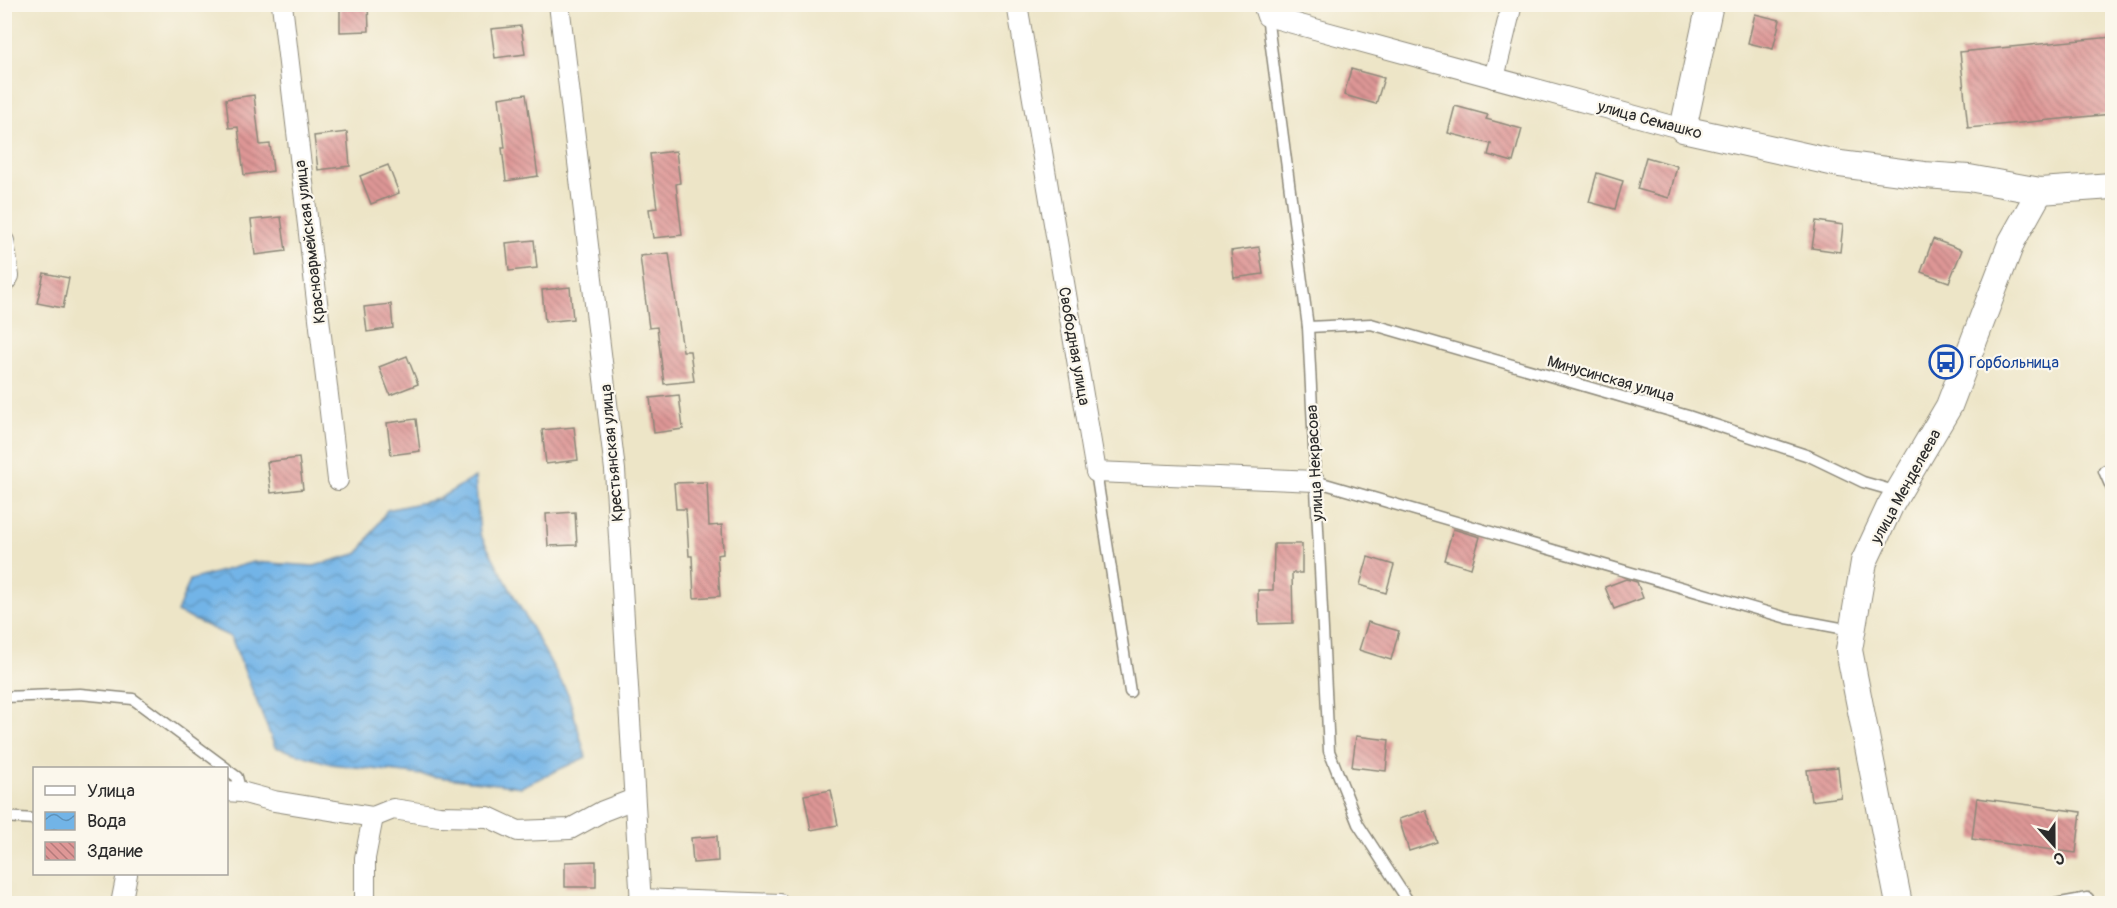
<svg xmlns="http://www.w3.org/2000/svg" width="2117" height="908" viewBox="0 0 2117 908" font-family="Pangolin,sans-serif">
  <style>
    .water { fill: url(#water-waves); stroke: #4e7089; stroke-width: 1.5 }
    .building { fill: url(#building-back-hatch) }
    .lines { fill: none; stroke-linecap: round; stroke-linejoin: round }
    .service-casing { stroke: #8c8879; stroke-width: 13 }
    .minor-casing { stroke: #8c8879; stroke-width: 22 }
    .tertiary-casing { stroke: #8c8879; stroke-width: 28 }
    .service { stroke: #fff; stroke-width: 10 }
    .minor { stroke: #fff; stroke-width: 20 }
    .tertiary { stroke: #fff; stroke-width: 26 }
    .labels { text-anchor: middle; stroke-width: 4.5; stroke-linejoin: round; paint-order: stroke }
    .street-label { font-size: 16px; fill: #2b2b2b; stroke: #fbf7ec }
    .transit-label { font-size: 16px; fill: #164399; stroke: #fbf7ec; text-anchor: start }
  </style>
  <defs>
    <pattern id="water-waves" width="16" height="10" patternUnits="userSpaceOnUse" patternTransform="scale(1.5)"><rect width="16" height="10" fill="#72b4e7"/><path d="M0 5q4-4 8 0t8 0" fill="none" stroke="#5e93bb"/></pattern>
    <pattern id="building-back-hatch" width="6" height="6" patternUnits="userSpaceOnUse" patternTransform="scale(1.5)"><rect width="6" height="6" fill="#de9796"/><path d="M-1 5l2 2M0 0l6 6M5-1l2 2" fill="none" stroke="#b47b7b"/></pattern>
  </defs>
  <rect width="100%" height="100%" fill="#fbf7ec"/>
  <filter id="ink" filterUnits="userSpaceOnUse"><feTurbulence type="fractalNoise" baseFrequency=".0167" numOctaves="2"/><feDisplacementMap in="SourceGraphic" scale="12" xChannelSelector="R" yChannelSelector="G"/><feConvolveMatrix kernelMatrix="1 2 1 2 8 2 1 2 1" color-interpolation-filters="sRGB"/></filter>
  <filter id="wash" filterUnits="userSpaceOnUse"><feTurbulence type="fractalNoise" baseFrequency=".008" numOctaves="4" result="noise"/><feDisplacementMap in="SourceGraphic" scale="24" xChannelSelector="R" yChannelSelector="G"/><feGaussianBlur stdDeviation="1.35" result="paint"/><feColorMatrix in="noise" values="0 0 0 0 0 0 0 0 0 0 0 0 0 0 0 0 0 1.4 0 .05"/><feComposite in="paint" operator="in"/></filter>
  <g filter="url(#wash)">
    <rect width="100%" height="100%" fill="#ede5c7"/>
    <polygon class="water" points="475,477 480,534 568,694 586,757 521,787 331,764 275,747 231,637 177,612 190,580 253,562 314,566 359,553 387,510 438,499"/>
    <g id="blocks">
      <g class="building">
        <polygon points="340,4 368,4 369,31 340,32"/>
        <polygon points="1755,14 1780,20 1773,49 1748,43"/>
        <polygon points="521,26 525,54 495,58 491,29"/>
        <polygon points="2112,37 2112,114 1968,128 1960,52"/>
        <polygon points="1351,69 1384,78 1376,104 1344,95"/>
        <polygon points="526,94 538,176 506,181 502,148 505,148 499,98"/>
        <polygon points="254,95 260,145 270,144 273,171 244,175 238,127 229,128 226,99"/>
        <polygon points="1455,106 1488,115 1486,119 1522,129 1513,162 1488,155 1491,144 1448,133"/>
        <polygon points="347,132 350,166 318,170 314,136"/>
        <polygon points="676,151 680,183 676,184 682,235 653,238 649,209 657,208 650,154"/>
        <polygon points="1646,157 1677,166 1669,198 1637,189"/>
        <polygon points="388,165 399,193 371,204 360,176"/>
        <polygon points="1597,173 1623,181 1615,209 1589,202"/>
        <polygon points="281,217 286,251 255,255 251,220"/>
        <polygon points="1816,221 1843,225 1840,252 1812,248"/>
        <polygon points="1933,239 1962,250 1949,282 1921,272"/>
        <polygon points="534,240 537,268 509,271 506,243"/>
        <polygon points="1259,247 1263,274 1234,278 1231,251"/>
        <polygon points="669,253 683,351 690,351 694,381 664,384 657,327 649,328 640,256"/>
        <polygon points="44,273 69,278 63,308 37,303"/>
        <polygon points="570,287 573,319 545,322 542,290"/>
        <polygon points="391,304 393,328 367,332 364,307"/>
        <polygon points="407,356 418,384 390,395 379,367"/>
        <polygon points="679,395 683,429 654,433 650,398"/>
        <polygon points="416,419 420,451 391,455 387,423"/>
        <polygon points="574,427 578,460 546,464 542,430"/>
        <polygon points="299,458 303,489 271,493 267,462"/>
        <polygon points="707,482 709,526 722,525 723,554 717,555 720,596 694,598 692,556 689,556 686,509 676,509 674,483"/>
        <polygon points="575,512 577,545 548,546 546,514"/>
        <polygon points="1453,529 1480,537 1471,568 1444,560"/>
        <polygon points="1274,544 1302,544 1302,573 1292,573 1293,623 1259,624 1258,590 1273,590"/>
        <polygon points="1368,557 1394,565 1386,593 1360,585"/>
        <polygon points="1626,579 1637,582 1643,598 1614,609 1605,587"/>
        <polygon points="1368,622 1399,631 1391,660 1359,650"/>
        <polygon points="1356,736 1389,740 1386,771 1352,767"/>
        <polygon points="1838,767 1841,797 1811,801 1807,770"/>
        <polygon points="831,790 838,825 811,830 804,795"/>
        <polygon points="1977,798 2081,812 2076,853 1972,839"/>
        <polygon points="1426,810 1437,842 1409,851 1399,819"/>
        <polygon points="717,836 718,861 693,863 691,838"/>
        <polygon points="596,861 596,887 565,887 565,862"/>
      </g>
    </g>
  </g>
  <g filter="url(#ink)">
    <use href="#blocks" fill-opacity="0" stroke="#8c8879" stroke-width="1.5"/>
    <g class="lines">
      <g class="service-casing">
        <g id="service">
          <polyline points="1267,16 1308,327 1329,751 1358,824 1410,904"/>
          <polyline points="1308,327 1371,324 1688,416 1809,456 1863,482 1898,492"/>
          <polyline points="2112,467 2104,471 2112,489"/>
          <polyline points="1096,472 1130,692"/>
          <polyline points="1315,481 1787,618 1851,630"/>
          <polyline points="4,697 80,694 133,699 226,768"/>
          <polyline points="226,769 237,777 241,792"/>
          <polyline points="4,817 34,819"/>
          <polyline points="2055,904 2088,898"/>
        </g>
      </g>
      <g class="minor-casing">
        <g id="minor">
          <polyline points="282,4 338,480"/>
          <polyline points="559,4 615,470 641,904"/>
          <polyline points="1017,4 1096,472 1315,481"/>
          <polyline points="1263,4 1267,16 1683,129"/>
          <polyline points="1494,78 1512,4"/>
          <polyline points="4,241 9,276 4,283"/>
          <polyline points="226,791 241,792 274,801 373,817 393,809 439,816 488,817 518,831 570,829 603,811 634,799"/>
          <polyline points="639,899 780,904"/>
          <polyline points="121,904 127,874"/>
          <polyline points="365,904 365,858 373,817"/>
        </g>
      </g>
      <g class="tertiary-casing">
        <g id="tertiary">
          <polyline points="1710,4 1683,129 1840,164 1924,175 1969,178 2040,191 2112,186"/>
          <polyline points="1899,904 1849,650 1864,562 1890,506 1949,406 2012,241 2040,191"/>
        </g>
      </g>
      <use href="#service" class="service"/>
      <use href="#minor" class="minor"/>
      <use href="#tertiary" class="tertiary"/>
    </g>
  </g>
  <defs>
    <g id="bus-ring" transform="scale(1.725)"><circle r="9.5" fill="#fbf7ec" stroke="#1a4fb4" stroke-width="1.5"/><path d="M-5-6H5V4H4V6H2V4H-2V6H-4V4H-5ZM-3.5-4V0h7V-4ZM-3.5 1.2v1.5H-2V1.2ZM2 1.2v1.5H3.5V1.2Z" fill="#1a4fb4"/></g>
  </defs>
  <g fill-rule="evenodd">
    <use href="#bus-ring" x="1946" y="362"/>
  </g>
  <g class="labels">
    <g class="street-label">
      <text transform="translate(1650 119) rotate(15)" y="6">улица Семашко</text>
      <text transform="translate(309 242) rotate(-97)" y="6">Красноармейская улица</text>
      <text transform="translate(1075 346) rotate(80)" y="6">Свободная улица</text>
      <text transform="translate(1611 378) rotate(16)" y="6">Минусинская улица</text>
      <text transform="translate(611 453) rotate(-95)" y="6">Крестьянская улица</text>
      <text transform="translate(1314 463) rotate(-93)" y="6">улица Некрасова</text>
      <text transform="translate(1905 486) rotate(-61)" y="6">улица Менделеева</text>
    </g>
    <g class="transit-label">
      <text x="1969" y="368">Горбольница</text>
    </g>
  </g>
  <rect width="2117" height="908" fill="none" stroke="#fbf7ec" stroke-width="24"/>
  <rect x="33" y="767" width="195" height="108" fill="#fbf7ec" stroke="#a8a59f" stroke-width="1.5"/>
  <rect x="45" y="786" width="30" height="9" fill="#ffffff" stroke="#a8a59f" stroke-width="1.5"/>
  <text x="87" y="797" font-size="18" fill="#2b2b2b">Улица</text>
  <rect x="45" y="812" width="30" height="18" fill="url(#water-waves)" stroke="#a8a59f" stroke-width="1.5"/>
  <text x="87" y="827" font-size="18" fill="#2b2b2b">Вода</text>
  <rect x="45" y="842" width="30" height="18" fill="url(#building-back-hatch)" stroke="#a8a59f" stroke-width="1.5"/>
  <text x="87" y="857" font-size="18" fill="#2b2b2b">Здание</text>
  <g transform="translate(2054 845) rotate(159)" stroke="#fbf7ec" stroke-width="4.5" paint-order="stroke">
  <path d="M0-4.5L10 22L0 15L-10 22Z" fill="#2b2b2b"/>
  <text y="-9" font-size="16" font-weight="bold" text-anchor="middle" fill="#2b2b2b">С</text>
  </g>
</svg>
